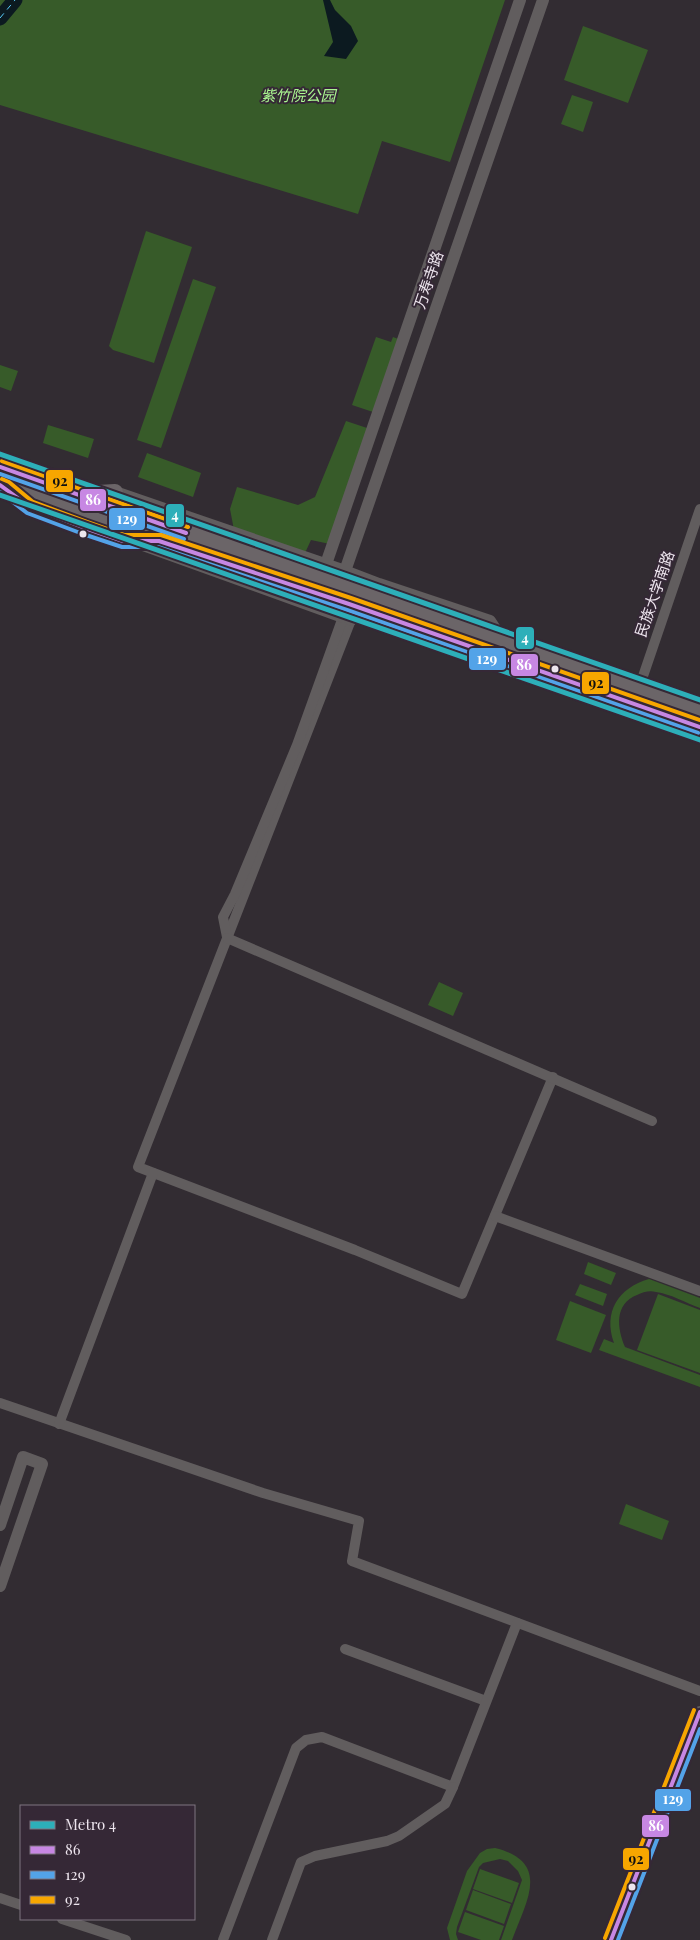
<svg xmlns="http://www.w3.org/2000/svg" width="700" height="1940" viewBox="0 0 700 1940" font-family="'Playfair Display','Noto Sans SC',serif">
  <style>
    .green { fill: #375b29 }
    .water { fill: #0c1a20 }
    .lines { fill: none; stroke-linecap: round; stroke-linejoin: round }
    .river { stroke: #0c1a20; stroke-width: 15 }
    .ferry { stroke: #59cffd; stroke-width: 1; stroke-dasharray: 6 5; stroke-linecap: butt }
    .minor { stroke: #615d5e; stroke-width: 10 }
    .tertiary { stroke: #615d5e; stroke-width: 12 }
    .primary { stroke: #6b6568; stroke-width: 16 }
    .bus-1-casing { stroke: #352836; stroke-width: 8 }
    .bus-2-casing { stroke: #352836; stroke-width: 8 }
    .bus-3-casing { stroke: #352836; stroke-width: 8 }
    .bus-1 { stroke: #c787e3; stroke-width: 4 }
    .bus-2 { stroke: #53a3e8; stroke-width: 4 }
    .bus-3 { stroke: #f7a600; stroke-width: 4 }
    .metro-1-casing { stroke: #352836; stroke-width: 9 }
    .metro-1 { stroke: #2dafb9; stroke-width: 5 }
    .bus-dot { fill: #ede5ee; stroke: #352836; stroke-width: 2 }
    .labels { text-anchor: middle; stroke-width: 4; stroke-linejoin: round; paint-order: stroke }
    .park-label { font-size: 15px; font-style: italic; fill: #abf891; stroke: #352836 }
    .street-label { font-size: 15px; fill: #ede5ee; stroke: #352836 }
    .line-badge { stroke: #352836; stroke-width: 2 }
    .badge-label { font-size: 14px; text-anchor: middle; font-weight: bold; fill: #fff }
    .pale-badge-label { font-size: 14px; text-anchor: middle; font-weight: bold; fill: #111 }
  </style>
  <rect width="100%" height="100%" fill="#322c32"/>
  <g class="green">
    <polygon points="0,0 505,0 450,162 382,141 358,214 0,105"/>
    <polygon points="583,26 648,50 628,103 564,80"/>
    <polygon points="572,95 593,102 583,132 561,124"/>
    <polygon points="146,231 192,247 154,363 113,350 109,346"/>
    <polygon points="193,279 216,287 161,448 137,440"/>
    <polygon points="376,337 391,342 393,337 401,340 376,413 352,405"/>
    <polygon points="0,365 18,371 11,391 0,387"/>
    <polygon points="346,421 370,429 330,544 311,540 305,553 234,530 230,509 237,487 298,505 315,497"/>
    <polygon points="48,425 94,439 88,458 43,443"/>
    <polygon points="147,453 201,473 193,497 138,477"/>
    <polygon points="439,982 463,993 453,1016 428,1005"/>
    <polygon points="588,1262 616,1273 611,1285 584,1274"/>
    <path d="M649,1279L700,1298V1308C686,1303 671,1294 656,1292C650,1290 643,1292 637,1295C614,1304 617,1328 625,1347L700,1375V1387L599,1350L604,1339L614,1343C603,1312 618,1288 649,1279Z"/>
    <polygon points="580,1284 607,1294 603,1306 575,1295"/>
    <polygon points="658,1294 700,1310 700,1373 637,1350"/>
    <polygon points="570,1301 606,1315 591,1353 556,1340"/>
    <polygon points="626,1504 669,1521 662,1540 619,1524"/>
    <path d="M495,1848C552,1862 526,1902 512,1940H501L522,1880L518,1871L508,1861L500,1859L483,1863L479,1867L457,1927L456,1934L458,1940H450L447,1928L467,1871L480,1853L487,1849Z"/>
    <polygon points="480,1869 519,1883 512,1903 473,1889"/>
    <polygon points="473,1890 511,1904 504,1924 466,1910"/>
    <polygon points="465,1912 504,1926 499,1940 481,1940 458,1932"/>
  </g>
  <polygon class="water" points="323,0 330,0 335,10 351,26 358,41 346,59 324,56 333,42"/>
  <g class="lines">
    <polyline class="river" points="0,18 15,0"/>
    <polyline class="ferry" points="0,18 15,0"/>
    <g class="minor">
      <polyline points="351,620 138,1167 355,1250 462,1294 553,1077"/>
      <polyline points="639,688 700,509"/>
      <polyline points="227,937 223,917 235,894 297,745 343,617"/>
      <polyline points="227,938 652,1121"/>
      <polyline points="495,1216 700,1291"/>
      <polyline points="0,1403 263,1493 359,1521 352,1561 700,1691"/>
      <polyline points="59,1424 153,1173"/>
      <polyline points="345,1649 486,1701"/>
      <polyline points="0,1898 21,1905"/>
      <polyline points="62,1919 126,1940"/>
      <polyline points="223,1940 296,1748 306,1740 322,1737 453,1787 517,1623"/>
      <polyline points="272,1940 301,1862 315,1856 387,1841 399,1836 445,1804 453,1787"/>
    </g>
    <g class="tertiary">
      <polyline points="115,492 345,571 379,584 490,621 503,641"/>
      <path d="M30,507C62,520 101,539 135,542L343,617"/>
      <polyline points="343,617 326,564 520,0"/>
      <polyline points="351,620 345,571 543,0"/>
      <polyline points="0,1525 23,1457 42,1464 0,1586"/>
      <polyline points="611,1940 700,1712"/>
    </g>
    <g class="primary">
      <polyline points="0,467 700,710"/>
      <polyline points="0,485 349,604 700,727"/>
      <polyline points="82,494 115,492"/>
    </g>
    <g class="bus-1-casing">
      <g id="bus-1">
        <polyline points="0,467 186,533"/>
        <polyline points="0,485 30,507 85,528 123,541 159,541 349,604 700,727"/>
        <polyline points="611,1940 700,1712"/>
      </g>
    </g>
    <g class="bus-2-casing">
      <g id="bus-2">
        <polyline points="0,474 184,539"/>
        <polyline points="0,492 27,513 83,534 122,547 158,547 347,610 698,733"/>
        <polyline points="618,1940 700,1729"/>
      </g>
    </g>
    <g class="bus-3-casing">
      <g id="bus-3">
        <polyline points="2,461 188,527"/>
        <polyline points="2,479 9,482 33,502 87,522 124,535 161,535 351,598 700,720"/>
        <polyline points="605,1938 694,1710"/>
      </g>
    </g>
    <use href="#bus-1" class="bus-1"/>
    <use href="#bus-2" class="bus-2"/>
    <use href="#bus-3" class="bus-3"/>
    <g class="metro-1-casing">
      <g id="metro-1">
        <polyline points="0,454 700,700"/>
        <polyline points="0,495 700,740"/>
      </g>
    </g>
    <use href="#metro-1" class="metro-1"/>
  </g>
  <g class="bus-dot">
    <circle cx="83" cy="534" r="4.5"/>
    <circle cx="555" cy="669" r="4.5"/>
    <circle cx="632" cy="1887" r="4.5"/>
  </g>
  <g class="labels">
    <g class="park-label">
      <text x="298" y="101">紫竹院公园</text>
    </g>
    <g class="street-label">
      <text transform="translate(429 280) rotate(-71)" y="5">万寿寺路</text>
      <text transform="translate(655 594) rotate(-71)" y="5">民族大学南路</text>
    </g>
  </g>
  <g class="line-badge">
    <rect x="45" y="469" width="29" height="24" rx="5" fill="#f7a600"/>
    <rect x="79" y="488" width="28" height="24" rx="5" fill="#c787e3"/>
    <rect x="165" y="503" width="20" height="25" rx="5" fill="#2dafb9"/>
    <rect x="108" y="507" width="38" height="24" rx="5" fill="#53a3e8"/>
    <rect x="515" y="626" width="20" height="24" rx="5" fill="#2dafb9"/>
    <rect x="468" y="647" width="39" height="24" rx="5" fill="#53a3e8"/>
    <rect x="510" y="653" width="29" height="24" rx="5" fill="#c787e3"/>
    <rect x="581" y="671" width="29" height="24" rx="5" fill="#f7a600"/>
    <rect x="654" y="1788" width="38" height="24" rx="5" fill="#53a3e8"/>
    <rect x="641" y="1814" width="29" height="24" rx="5" fill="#c787e3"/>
    <rect x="622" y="1847" width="28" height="24" rx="5" fill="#f7a600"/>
  </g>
  <g class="badge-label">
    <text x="93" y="505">86</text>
    <text x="175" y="520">4</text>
    <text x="127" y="524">129</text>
    <text x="525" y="643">4</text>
    <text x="487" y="664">129</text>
    <text x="524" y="670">86</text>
    <text x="673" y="1804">129</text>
    <text x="656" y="1831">86</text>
  </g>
  <g class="pale-badge-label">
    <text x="60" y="486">92</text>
    <text x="596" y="688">92</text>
    <text x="636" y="1864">92</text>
  </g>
  <rect x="20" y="1805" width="175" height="115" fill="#352836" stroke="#7f7480"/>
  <rect x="30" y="1821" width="25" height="8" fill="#2dafb9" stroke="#7f7480"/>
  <text x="65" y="1830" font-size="15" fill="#ede5ee">Metro 4</text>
  <rect x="30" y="1846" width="25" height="8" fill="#c787e3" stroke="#7f7480"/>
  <text x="65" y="1855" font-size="15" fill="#ede5ee">86</text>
  <rect x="30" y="1871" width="25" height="8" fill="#53a3e8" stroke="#7f7480"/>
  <text x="65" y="1880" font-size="15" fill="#ede5ee">129</text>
  <rect x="30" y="1896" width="25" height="8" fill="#f7a600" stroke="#7f7480"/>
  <text x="65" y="1905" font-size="15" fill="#ede5ee">92</text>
</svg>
